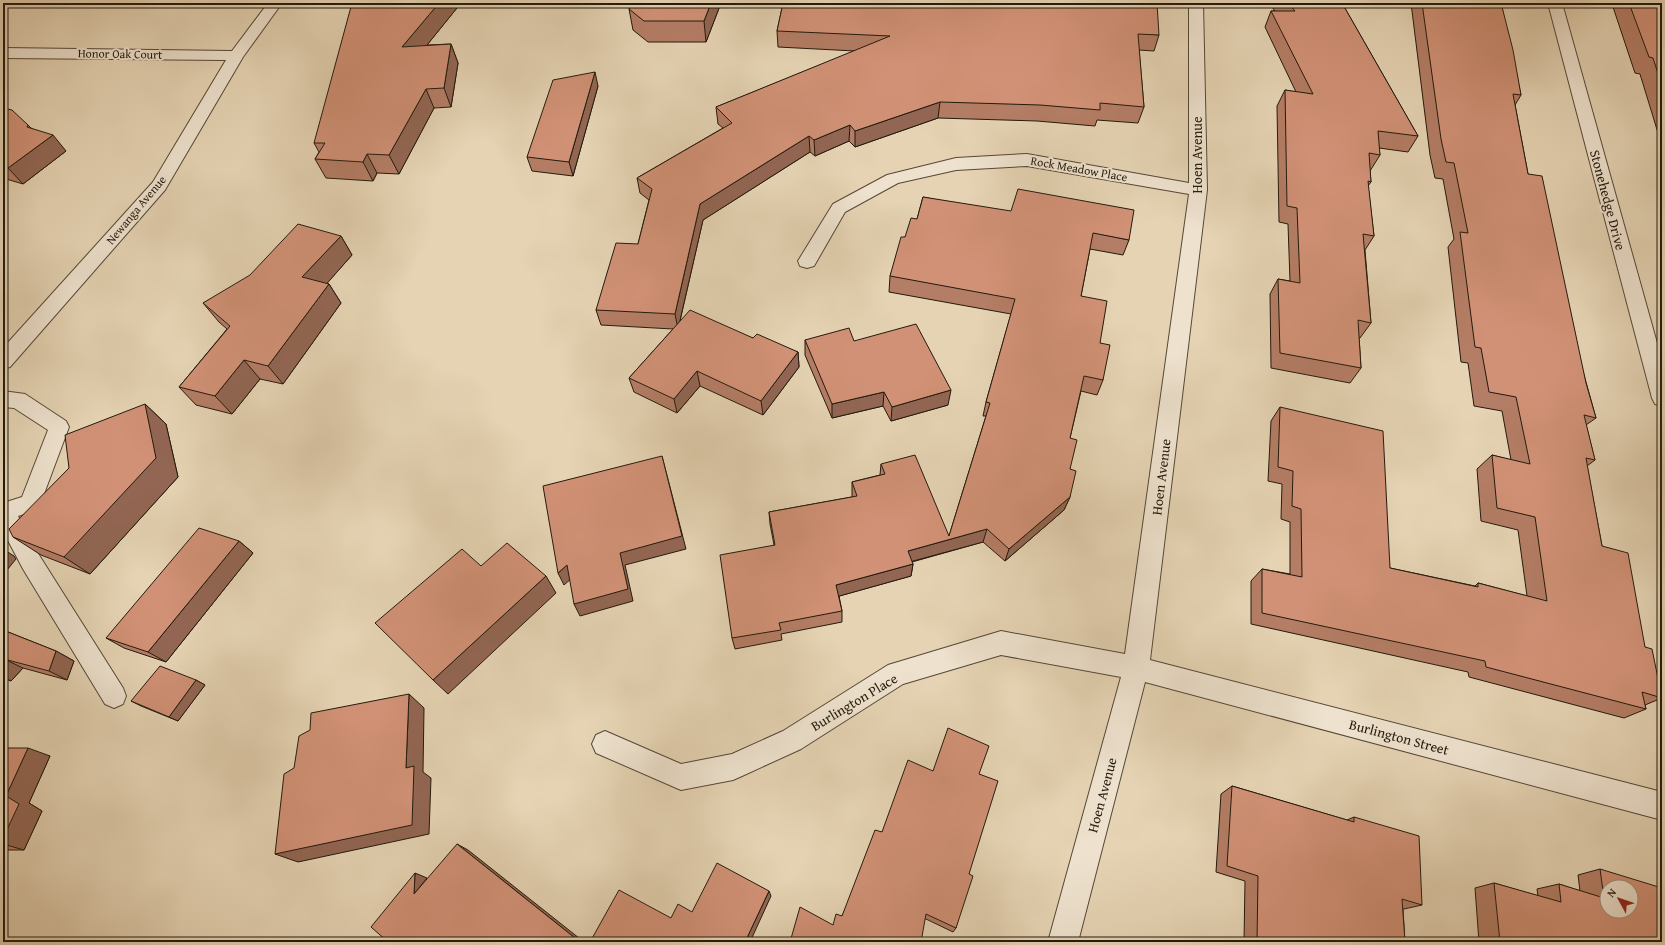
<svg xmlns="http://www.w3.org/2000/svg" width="1665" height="945" viewBox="0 0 1665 945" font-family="'Gentium Book Plus',serif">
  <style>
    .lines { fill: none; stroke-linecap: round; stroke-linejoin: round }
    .lane-casing { stroke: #544836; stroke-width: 2 }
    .street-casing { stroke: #544836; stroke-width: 2 }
    .lane { fill: #eee2ce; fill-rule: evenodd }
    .street { fill: #eee2ce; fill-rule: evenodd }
    .wall { fill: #b47d65; stroke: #231a0d }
    .shaded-wall { fill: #926653; stroke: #231a0d }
    .building { fill: #d19176; stroke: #231a0d; fill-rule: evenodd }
    .labels { text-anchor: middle; stroke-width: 4; stroke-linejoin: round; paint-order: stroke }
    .far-street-label { font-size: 12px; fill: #231a0d; stroke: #eee2ce }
    .street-label { font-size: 14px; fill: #231a0d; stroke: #eee2ce }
  </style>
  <rect width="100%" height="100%" fill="#e5d3b3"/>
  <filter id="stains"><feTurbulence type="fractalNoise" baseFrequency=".005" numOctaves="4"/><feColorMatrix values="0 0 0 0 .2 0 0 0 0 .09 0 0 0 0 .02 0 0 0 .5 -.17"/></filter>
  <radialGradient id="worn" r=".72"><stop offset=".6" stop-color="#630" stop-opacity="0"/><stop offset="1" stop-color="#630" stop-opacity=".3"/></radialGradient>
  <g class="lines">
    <g class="lane-casing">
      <polygon id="lane" points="3,391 25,394 66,421 69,427 38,510 18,516 39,555 123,688 126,696 123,704 114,708 105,704 23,569 3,531 3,503 22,497 48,430 14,408 3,407"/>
    </g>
    <g class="street-casing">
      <g id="street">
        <polygon points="268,3 282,3 243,57 165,190 10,367 3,369 3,348 153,182 226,60 3,58 3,48 232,51"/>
        <polygon points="1189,3 1203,3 1207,190 1150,660 1662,792 1662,820 1145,682 1078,942 1048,942 1121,677 1001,655 903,684 801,749 742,776 733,780 681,790 596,753 592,744 596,735 605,731 681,764 732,754 783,731 888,665 1001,631 1125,654 1189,194 1027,166 956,170 898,183 845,212 814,266 807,268 800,266 798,261 833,204 887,175 956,158 1027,154 1189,183"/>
        <polygon points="1548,3 1562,3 1662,361 1662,406 1655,404 1652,398"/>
      </g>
    </g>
    <use href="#lane" class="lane"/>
    <use href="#street" class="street"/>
  </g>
  <g class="wall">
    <polygon points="461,3 427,45 451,44 458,63 451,107 434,108 399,174 377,173 373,181 326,178 315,159 319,152 314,143"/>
    <polygon points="632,3 721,3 706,42 648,42 633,30 629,9"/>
    <polygon points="783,3 1159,35 1154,51 1139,50 1144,107 1138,123 1097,120 1095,126 1037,121 938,118 855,147 849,141 815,156 810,152 703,220 680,321 753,338 798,352 799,367 763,415 700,386 677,413 634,392 629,378 673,329 601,325 596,310 638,244 649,200 640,193 637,178 723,128 718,124 716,107 855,51 778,47 777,31"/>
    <polygon points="1269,3 1342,3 1418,136 1408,152 1379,148 1380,155 1370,171 1371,182 1368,186 1374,236 1365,250 1371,323 1360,338 1359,337 1361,368 1350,383 1271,368 1270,294 1278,279 1290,281 1288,224 1279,222 1277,106 1285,90 1296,92 1265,27 1271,11 1275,11"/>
    <polygon points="1411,3 1501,3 1521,95 1515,105 1528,174 1596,418 1586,425 1595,460 1587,466 1602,546 1645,647 1662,698 1645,705 1646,709 1624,718 1469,677 1468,672 1251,624 1251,581 1262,569 1290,574 1290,522 1281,519 1282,484 1268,481 1271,421 1280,407 1390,568 1475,586 1478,583 1527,596 1518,530 1481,521 1477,469 1492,455 1511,460 1502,411 1474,406 1468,363 1461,362 1448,247 1454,239 1443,179 1435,178 1430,155"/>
    <polygon points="1616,3 1662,3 1662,146 1640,74 1635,73 1613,7"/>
    <polygon points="598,86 573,176 532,171 527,157"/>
    <polygon points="3,108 28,125 31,128 66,151 23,184 3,178"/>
    <polygon points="923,197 1129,240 1123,255 1090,249 1081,296 1100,343 1103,380 1097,395 1081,391 1070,438 1070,497 1064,510 1005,561 983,542 912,562 913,564 911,576 839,596 842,611 842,622 781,634 782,640 735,649 732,638 774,545 770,524 769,512 852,497 852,482 880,475 881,464 949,536 986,416 983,416 986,402 1011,314 889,292 890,276 905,237 917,219"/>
    <polygon points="341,236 352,255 327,283 329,284 341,303 283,384 260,379 232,414 196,405 179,387 227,329 219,322 203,303"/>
    <polygon points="805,340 854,341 948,405 891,421 883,406 832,418 805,355"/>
    <polygon points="145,404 166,424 178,477 90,574 41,555 13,537"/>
    <polygon points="239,541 253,553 166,662 124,648 106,638"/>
    <polygon points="3,630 56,651 74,661 67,680 23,668 11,681 3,678"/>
    <polygon points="196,680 205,685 178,721 141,706 131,701"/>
    <polygon points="3,748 50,756 29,803 42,811 24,850 3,850"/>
    <polygon points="933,771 979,774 969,874 956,928 953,932 926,919 833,925 842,916 882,832"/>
    <polygon points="1232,786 1347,820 1354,817 1422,905 1404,909 1403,909 1405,942 1244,942 1245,881 1216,872 1221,794"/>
    <polygon points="1600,869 1662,942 1479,942 1475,888 1494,883 1538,896 1537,889 1559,884 1580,891 1578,875"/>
  </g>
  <g class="shaded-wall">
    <polygon points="439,3 461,3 410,66 402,47"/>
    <polygon points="711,3 721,3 706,42 704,21"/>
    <polygon points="451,44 458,63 451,107 444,88"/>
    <polygon points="595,72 598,86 573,176 569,162"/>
    <polygon points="426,89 434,108 399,174 389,155"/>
    <polygon points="940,102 938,118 855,147 855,131"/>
    <polygon points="850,125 849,141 815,156 814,140"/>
    <polygon points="53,135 66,151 23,184 8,168"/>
    <polygon points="809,136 810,152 703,220 678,329 675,314 700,204"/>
    <polygon points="367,154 377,173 373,181 363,162"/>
    <polygon points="341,236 352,255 315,297 302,277"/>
    <polygon points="329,284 341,303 283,384 268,366"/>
    <polygon points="798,352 799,367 763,415 761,401"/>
    <polygon points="244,360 260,379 232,414 215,396"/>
    <polygon points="697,371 700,386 677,413 674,399"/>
    <polygon points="951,390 948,405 891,421 892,407"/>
    <polygon points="884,392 883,406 832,418 832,404"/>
    <polygon points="145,404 166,424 178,477 90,574 64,557"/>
    <polygon points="662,456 686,549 625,565 633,601 580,616 574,604 620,553"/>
    <polygon points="1070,497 1064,510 1005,561 1009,549"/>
    <polygon points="987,529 983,542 906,563 908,551"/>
    <polygon points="239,541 253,553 166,662 148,652"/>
    <polygon points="3,549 14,556 16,559 3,575"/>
    <polygon points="913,564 911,576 836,597 836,585"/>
    <polygon points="567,565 573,577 564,585 558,573"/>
    <polygon points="546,576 556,593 448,694 433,680"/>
    <polygon points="56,651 74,661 67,680 49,671"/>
    <polygon points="4,659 23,668 11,681 3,677 3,660"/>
    <polygon points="196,680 205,685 178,721 169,717"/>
    <polygon points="409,694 424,708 423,772 431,778 429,834 298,862 275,854 406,768"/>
    <polygon points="28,748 50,756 29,803 42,811 24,850 3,844 3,838 6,796"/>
    <polygon points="457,844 468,850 584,942 580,942"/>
    <polygon points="415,873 427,878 414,894"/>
    <polygon points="769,891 771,896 750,942 745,942"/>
  </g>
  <g class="building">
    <polygon points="352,3 439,3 402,47 451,44 444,88 426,89 389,155 367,154 363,162 315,159 325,143 314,143"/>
    <polygon points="632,3 711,3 704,21 644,21 629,9"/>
    <polygon points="783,3 1157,3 1159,35 1138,34 1144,107 1100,103 1100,110 1040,105 940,102 855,131 850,125 814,140 809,136 700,204 675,314 596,310 616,243 638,244 652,189 637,178 732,123 716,107 890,36 777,31"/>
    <polygon points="1288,3 1342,3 1418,136 1378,131 1380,155 1369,153 1371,182 1368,181 1374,236 1363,234 1371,323 1358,320 1361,368 1280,353 1278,279 1300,283 1297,208 1287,206 1285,90 1313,94 1271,11 1295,11"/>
    <polygon points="1422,3 1501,3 1513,50 1521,95 1513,94 1528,174 1542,176 1586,383 1596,418 1584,415 1595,460 1586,458 1602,546 1628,553 1645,647 1652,649 1662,698 1642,692 1646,709 1486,667 1485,661 1262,613 1262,569 1302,577 1301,509 1292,506 1293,471 1278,467 1280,407 1383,431 1390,568 1478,587 1478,583 1547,601 1535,517 1497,508 1492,455 1530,464 1516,397 1489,392 1481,348 1475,347 1460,232 1468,233 1454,163 1446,162 1441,139"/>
    <polygon points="1629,3 1662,3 1662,86 1653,58 1649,57"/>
    <polygon points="595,72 569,162 527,157 553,80"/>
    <polygon points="3,108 12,110 28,125 27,127 53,135 8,168 3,166"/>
    <polygon points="1018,189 1134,210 1129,240 1093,233 1081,296 1107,301 1100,343 1110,345 1103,380 1084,376 1070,438 1077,440 1070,469 1076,471 1070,497 1009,549 987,529 908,551 913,564 836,585 842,611 779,623 781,630 732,638 720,555 775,545 769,512 857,496 852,482 885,474 881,464 915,455 949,536 990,403 986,402 1015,299 890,276 901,237 905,237 911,218 917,219 923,197 1011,211"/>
    <polygon points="298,224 341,236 302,277 329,284 268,366 244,360 215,396 179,387 230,326 203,303 250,275"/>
    <polygon points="690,310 753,338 757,334 798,352 761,401 697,371 674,399 629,378"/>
    <polygon points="916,324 951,390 892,407 884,392 832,404 805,340 849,328 854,341"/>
    <polygon points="145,404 156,458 64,557 13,537 9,529 69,468 65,435"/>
    <polygon points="662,456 682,536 620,553 628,589 574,604 567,565 558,573 543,486"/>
    <polygon points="199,528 239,541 148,652 106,638"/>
    <polygon points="507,543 546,576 433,680 375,623 462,549 481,566"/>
    <polygon points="3,630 56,651 49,671 4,659 3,660"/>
    <polygon points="160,666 196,680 169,717 131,701"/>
    <polygon points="409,694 406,768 414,766 412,825 275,854 284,774 294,768 299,736 310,730 311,713"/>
    <polygon points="948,728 989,746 979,774 998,781 969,874 973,876 956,928 926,914 921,942 790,942 800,907 833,925 836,914 842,916 875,830 882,832 908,760 933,771"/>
    <polygon points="3,748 28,748 6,796 19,804 3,838"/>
    <polygon points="1232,786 1354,822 1354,817 1419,836 1422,905 1402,899 1405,942 1257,942 1258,876 1227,866"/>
    <polygon points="457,844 580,942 388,942 371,927 415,873 414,894"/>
    <polygon points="717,863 769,891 745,942 590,942 619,890 671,918 678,904 692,912"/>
    <path d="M1600,869L1662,888V942H1500L1494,883L1561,902L1559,884L1604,898ZM1607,887H1631V911H1607Z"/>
  </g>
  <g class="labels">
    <g class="far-street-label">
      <text transform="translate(120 54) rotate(1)" y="4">Honor Oak Court</text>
      <text transform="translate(1079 169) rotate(10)" y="4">Rock Meadow Place</text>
      <text transform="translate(136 210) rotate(-50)" y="4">Newanga Avenue</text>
    </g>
    <g class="street-label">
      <text transform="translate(1197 155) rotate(-90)" y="5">Hoen Avenue</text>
      <text transform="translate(1608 200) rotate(75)" y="5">Stonehedge Drive</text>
      <text transform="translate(1161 477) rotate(-83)" y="5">Hoen Avenue</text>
      <text transform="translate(854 702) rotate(-31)" y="5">Burlington Place</text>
      <text transform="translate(1399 737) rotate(15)" y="5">Burlington Street</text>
      <text transform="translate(1102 795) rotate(-75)" y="5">Hoen Avenue</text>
    </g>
  </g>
  <rect width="1665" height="945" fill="none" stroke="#e5d3b3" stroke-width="16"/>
  <rect x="4" y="4" width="1657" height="937" fill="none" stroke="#231a0d" stroke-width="2"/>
  <rect x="8" y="8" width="1649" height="929" fill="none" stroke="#231a0d"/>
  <g transform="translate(1619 899) rotate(310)"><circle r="19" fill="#eee2ce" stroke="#9d9281"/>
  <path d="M0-3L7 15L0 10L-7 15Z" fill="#8f2418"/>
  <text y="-6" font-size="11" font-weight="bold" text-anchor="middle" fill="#231a0d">N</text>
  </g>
  <rect width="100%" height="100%" filter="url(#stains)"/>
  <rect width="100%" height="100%" fill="url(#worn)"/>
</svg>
